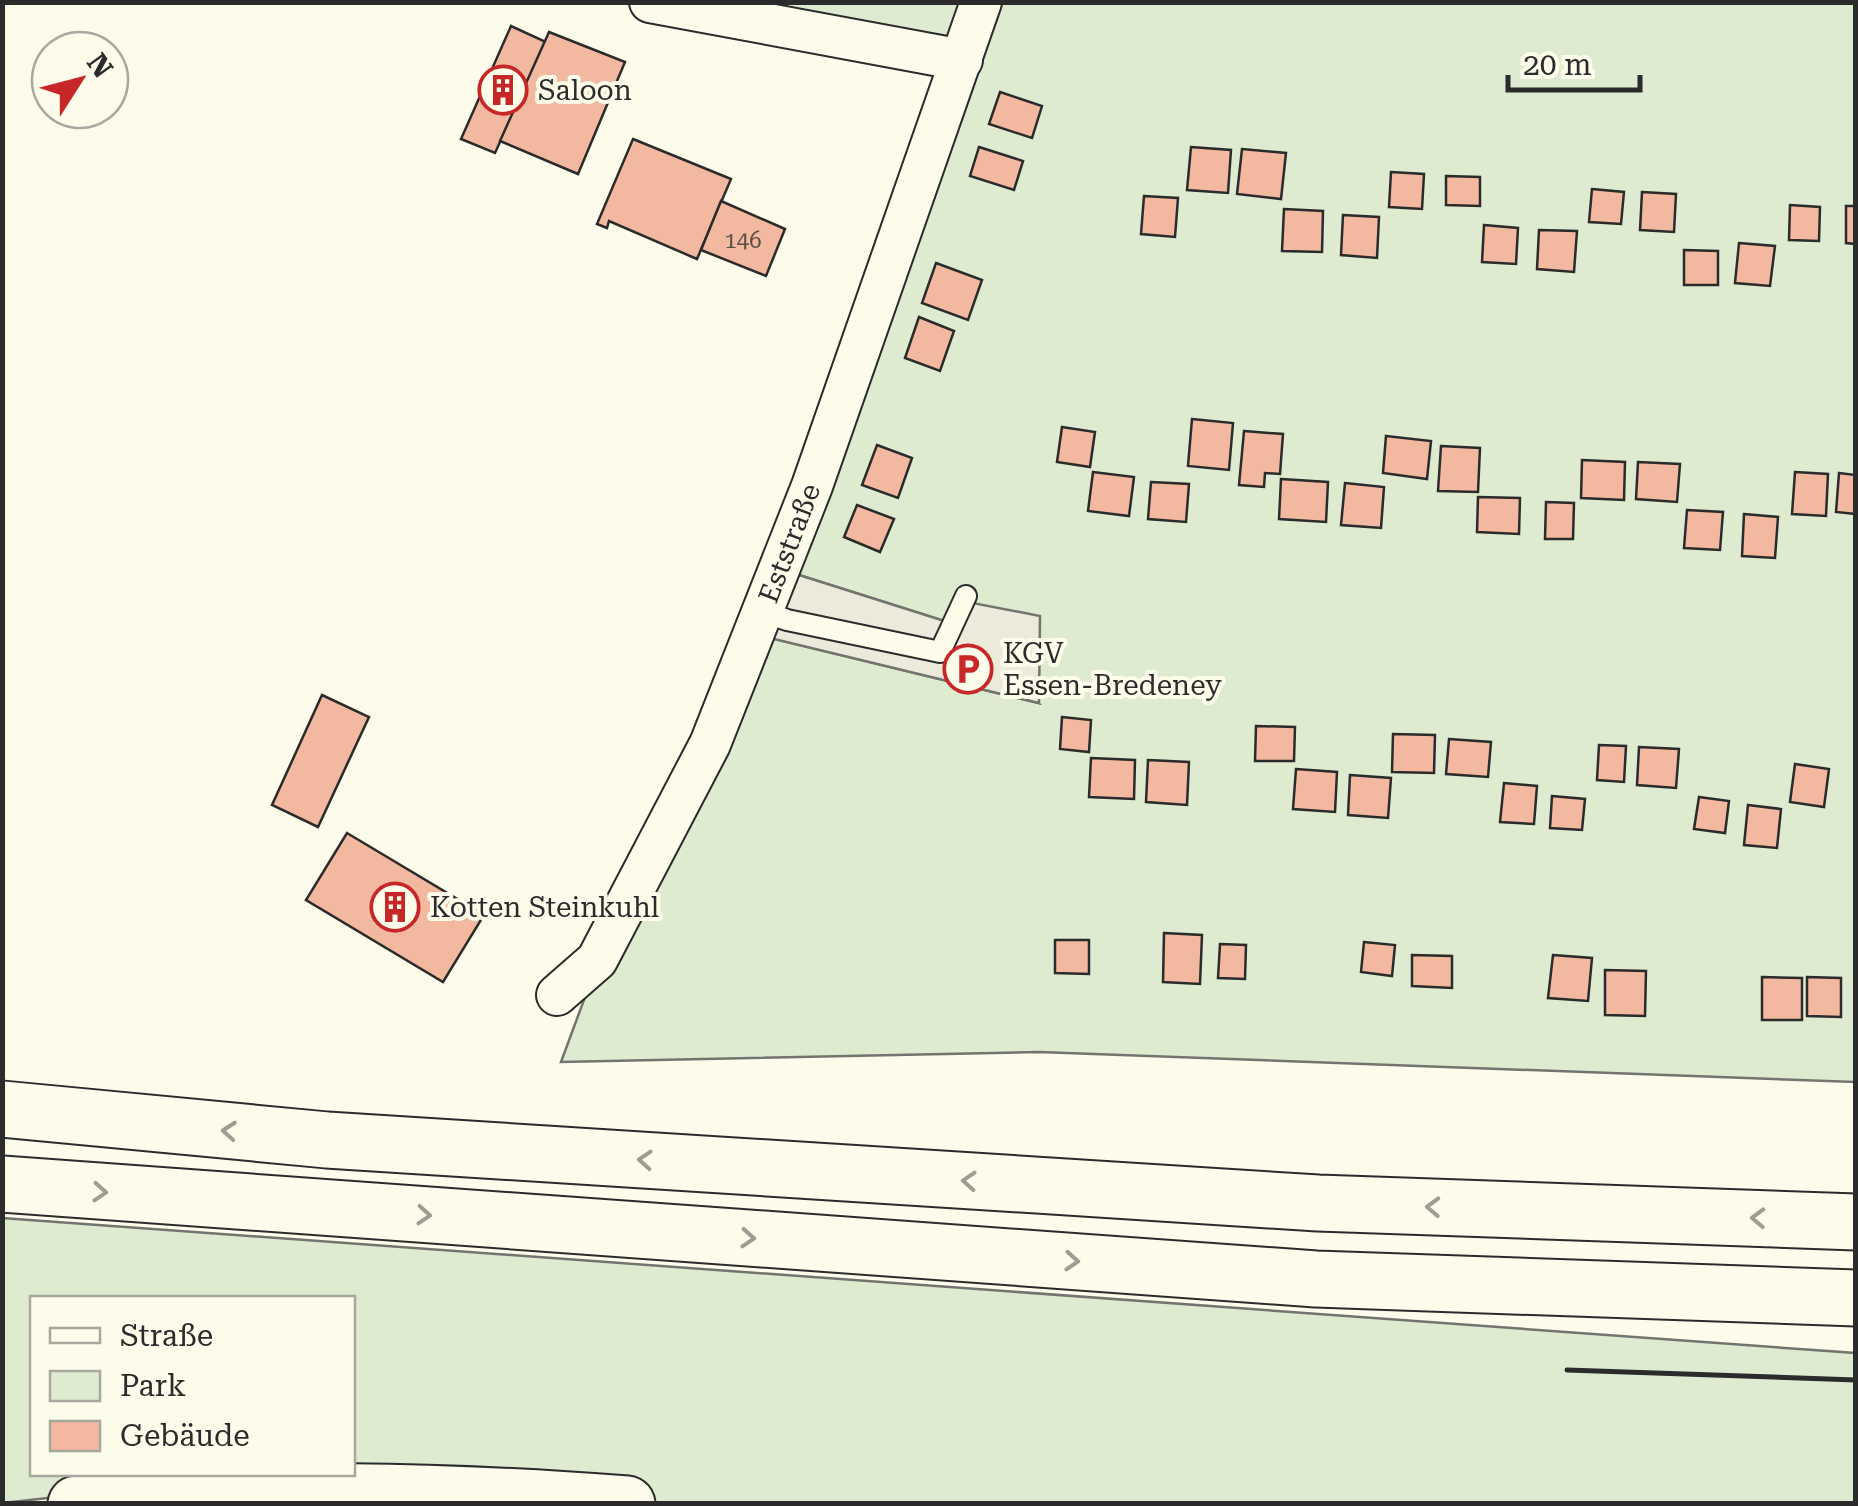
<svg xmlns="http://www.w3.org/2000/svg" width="1858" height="1506" viewBox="0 0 1858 1506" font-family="'Roboto Serif',serif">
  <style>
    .green { fill: #deebd1; stroke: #74746e; stroke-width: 2.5; fill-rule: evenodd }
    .parking { fill: #eceadb; stroke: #74746e; stroke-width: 2.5 }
    .building { fill: #f2b8a0; stroke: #2b2b2b; stroke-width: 2.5 }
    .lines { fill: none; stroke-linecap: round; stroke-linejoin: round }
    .lane-casing { stroke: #2b2b2b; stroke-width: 24 }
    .street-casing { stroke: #2b2b2b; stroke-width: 44 }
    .secondary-casing { stroke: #2b2b2b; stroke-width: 59 }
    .highway-casing { stroke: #2b2b2b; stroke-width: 59 }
    .lane { stroke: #fdfbea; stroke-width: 20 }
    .street { stroke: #fdfbea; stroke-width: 40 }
    .secondary { stroke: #fdfbea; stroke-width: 55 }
    .highway { stroke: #fdfbea; stroke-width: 55 }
    .wall { stroke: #2b2b2b; stroke-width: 5 }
    .oneway { stroke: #9e9d94 }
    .labels { text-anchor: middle; stroke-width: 8; stroke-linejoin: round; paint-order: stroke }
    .number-label { font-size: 22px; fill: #5d4e48 }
    .poi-label { font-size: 28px; fill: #2b2b2b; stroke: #fdfbea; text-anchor: start }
    .street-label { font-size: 28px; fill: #2b2b2b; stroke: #fdfbea }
  </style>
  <rect width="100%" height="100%" fill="#fdfbea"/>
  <g class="green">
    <polygon points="657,3 979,3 961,58"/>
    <polygon points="982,3 1855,3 1855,1082 1039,1052 561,1062 598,962 754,634 1038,703 954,624 780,569"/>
    <path d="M2,1218L1855,1353V1503L201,1504L83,1494L3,1503ZM32,1298H352V1474H32Z"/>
  </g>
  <polygon class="parking" points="780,569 954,624 973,603 1040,616 1039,703 754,634"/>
  <g class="building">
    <polygon points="511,26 546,42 495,153 461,139"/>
    <polygon points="549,32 625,62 578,174 500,141"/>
    <polygon points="1000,92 1042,106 1032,138 989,124"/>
    <polygon points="633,139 731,179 697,259 609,221 607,228 597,224"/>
    <polygon points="979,147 1023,161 1014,190 970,176"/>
    <polygon points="1191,147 1231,150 1228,193 1187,190"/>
    <polygon points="1242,149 1286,153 1281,199 1237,194"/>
    <polygon points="1391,172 1424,174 1422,209 1389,207"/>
    <polygon points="1446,176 1480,177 1480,206 1446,205"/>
    <polygon points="1592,189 1624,192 1621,224 1589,222"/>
    <polygon points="1642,192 1676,194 1674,232 1640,230"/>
    <polygon points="1144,196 1178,198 1175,237 1141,234"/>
    <polygon points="721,201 785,229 766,276 701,250"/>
    <polygon points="1790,205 1820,207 1819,241 1789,240"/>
    <polygon points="1846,206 1856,206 1856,244 1846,243"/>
    <polygon points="1284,209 1323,211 1322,252 1282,251"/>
    <polygon points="1343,215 1379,217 1377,258 1341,255"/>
    <polygon points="1484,225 1518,228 1516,264 1482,262"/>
    <polygon points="1539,230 1577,231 1574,272 1537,269"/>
    <polygon points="1739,243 1775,246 1770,286 1735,283"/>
    <polygon points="1684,250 1718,251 1718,285 1684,285"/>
    <polygon points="936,263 982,280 968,320 922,303"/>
    <polygon points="919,317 954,331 940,371 905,358"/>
    <polygon points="1192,419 1233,423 1229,470 1188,466"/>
    <polygon points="1062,427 1095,432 1090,467 1057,462"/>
    <polygon points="1244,431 1283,434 1280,474 1265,473 1264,487 1239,485"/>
    <polygon points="1386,436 1431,441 1427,479 1383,473"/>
    <polygon points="877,445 912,458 898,498 862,485"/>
    <polygon points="1441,446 1480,448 1478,492 1438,491"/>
    <polygon points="1582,460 1625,462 1624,500 1581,498"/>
    <polygon points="1638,462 1680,464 1677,502 1636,499"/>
    <polygon points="1093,472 1134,477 1129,516 1088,511"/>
    <polygon points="1795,472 1828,474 1826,516 1792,514"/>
    <polygon points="1839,473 1856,475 1856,514 1836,512"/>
    <polygon points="1281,479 1328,482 1326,522 1279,519"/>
    <polygon points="1151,482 1189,484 1186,522 1148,519"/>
    <polygon points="1345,483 1384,487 1381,528 1341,525"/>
    <polygon points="1478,497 1520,498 1519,534 1477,532"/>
    <polygon points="1546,502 1574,503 1573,539 1545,539"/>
    <polygon points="857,505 894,519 880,552 844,537"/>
    <polygon points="1687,510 1723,512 1720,550 1684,548"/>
    <polygon points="1744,514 1778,517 1775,558 1742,556"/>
    <polygon points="322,695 369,717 318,827 272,805"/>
    <polygon points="1062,717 1091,720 1089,752 1060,749"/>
    <polygon points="1256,726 1295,727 1294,761 1255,761"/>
    <polygon points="1393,734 1435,735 1434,773 1392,772"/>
    <polygon points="1449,739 1491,742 1488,777 1446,774"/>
    <polygon points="1599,745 1626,746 1624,782 1597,780"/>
    <polygon points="1639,747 1679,749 1676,788 1637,785"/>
    <polygon points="1091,758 1135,760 1134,799 1089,797"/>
    <polygon points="1148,760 1189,762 1187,805 1146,802"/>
    <polygon points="1795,764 1829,769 1824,807 1790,802"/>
    <polygon points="1296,769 1337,772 1335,812 1293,809"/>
    <polygon points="1350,775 1391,778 1388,818 1348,815"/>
    <polygon points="1504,783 1537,786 1534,824 1500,822"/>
    <polygon points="1552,796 1585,799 1582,830 1550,828"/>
    <polygon points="1699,797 1729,801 1725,833 1694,829"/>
    <polygon points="1748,805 1781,809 1777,848 1744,845"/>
    <polygon points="347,833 484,915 443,982 306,900"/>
    <polygon points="1164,933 1202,935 1200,984 1163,982"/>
    <polygon points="1055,940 1089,940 1089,974 1055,973"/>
    <polygon points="1364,942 1395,945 1392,976 1361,972"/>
    <polygon points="1220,944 1246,945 1245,979 1218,978"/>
    <polygon points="1412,955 1452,956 1452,988 1412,986"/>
    <polygon points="1553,955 1592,958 1588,1001 1548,998"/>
    <polygon points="1605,970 1646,971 1645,1016 1605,1015"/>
    <polygon points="1762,977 1802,978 1802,1020 1762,1020"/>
    <polygon points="1807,977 1841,978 1841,1017 1807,1016"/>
  </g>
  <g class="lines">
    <g class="lane-casing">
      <polyline id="lane" points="762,611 787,620 940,652 966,596"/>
    </g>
    <g class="street-casing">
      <g id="street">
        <polyline points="650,2 962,60"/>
        <polyline points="557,995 597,960 710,744 812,486 981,2"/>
      </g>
    </g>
    <g class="secondary-casing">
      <path id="secondary" d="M76,1504C258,1485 445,1490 627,1504"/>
    </g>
    <g class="highway-casing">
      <g id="highway">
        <polyline points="2,1109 327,1140 1318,1203 1856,1222"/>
        <polyline points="2,1184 1316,1279 1856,1298"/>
      </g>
    </g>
    <use href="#lane" class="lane"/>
    <use href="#street" class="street"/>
    <use href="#secondary" class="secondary"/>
    <use href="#highway" class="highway"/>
    <polyline class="wall" points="1567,1370 1856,1380"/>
  </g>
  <defs><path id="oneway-chevron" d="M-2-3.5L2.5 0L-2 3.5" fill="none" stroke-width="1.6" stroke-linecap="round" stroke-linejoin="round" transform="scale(2.5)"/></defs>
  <g class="oneway">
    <use href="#oneway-chevron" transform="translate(229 1131) rotate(-175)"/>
    <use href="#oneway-chevron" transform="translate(645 1160) rotate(-176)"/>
    <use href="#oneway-chevron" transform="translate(969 1181) rotate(-176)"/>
    <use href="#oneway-chevron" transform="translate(100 1192) rotate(4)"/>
    <use href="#oneway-chevron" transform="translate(1433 1207) rotate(-178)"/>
    <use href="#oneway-chevron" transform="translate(424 1215) rotate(4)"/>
    <use href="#oneway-chevron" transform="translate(1758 1218) rotate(-178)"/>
    <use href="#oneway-chevron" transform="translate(748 1238) rotate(4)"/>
    <use href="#oneway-chevron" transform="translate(1072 1261) rotate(4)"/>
  </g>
  <defs>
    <g id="building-ring" transform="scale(2.5)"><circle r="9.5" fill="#fdfbea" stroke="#c62828" stroke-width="1.5"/><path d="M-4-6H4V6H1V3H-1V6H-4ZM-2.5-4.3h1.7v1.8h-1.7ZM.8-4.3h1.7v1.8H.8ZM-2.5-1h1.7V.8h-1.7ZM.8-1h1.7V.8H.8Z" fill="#c62828"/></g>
    <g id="parking-ring" transform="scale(2.5)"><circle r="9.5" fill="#fdfbea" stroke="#c62828" stroke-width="1.5"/><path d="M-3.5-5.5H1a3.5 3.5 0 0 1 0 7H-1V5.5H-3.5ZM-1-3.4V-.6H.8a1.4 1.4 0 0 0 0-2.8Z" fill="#c62828"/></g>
  </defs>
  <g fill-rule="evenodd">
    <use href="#building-ring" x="503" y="90"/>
    <use href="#parking-ring" x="968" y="669"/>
    <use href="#building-ring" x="395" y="907"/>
  </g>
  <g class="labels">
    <g class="number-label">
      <text x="743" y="248">146</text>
    </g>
    <g class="poi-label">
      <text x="538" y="100">Saloon</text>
      <text x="1003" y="663">KGV<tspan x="1003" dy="32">Essen-Bredeney</tspan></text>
      <text x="430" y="917">Kotten Steinkuhl</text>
    </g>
    <g class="street-label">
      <text transform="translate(789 543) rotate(-69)" y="10">Eststraße</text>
    </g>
  </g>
  <rect width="1858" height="1506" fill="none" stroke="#2b2b2b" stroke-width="10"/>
  <rect x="30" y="1296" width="325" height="180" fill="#fdfbea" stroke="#a9a89e" stroke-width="2.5"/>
  <rect x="50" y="1328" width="50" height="15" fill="#fdfbea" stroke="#a9a89e" stroke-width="2.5"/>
  <text x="120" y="1346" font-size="30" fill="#2b2b2b">Straße</text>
  <rect x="50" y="1371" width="50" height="30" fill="#deebd1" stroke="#a9a89e" stroke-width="2.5"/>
  <text x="120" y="1396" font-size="30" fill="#2b2b2b">Park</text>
  <rect x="50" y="1421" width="50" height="30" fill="#f2b8a0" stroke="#a9a89e" stroke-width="2.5"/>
  <text x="120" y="1446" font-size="30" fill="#2b2b2b">Gebäude</text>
  <g transform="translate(80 80) rotate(54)"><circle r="48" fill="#fdfbea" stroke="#a9a89e" stroke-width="2.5"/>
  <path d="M0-8L18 38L0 25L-18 38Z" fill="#c62828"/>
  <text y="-15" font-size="28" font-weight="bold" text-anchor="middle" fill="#2b2b2b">N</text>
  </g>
  <path d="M1508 75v15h132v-15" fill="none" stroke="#2b2b2b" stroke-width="5"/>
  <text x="1523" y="75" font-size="30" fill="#2b2b2b" stroke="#fdfbea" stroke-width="8" paint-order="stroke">20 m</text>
</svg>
